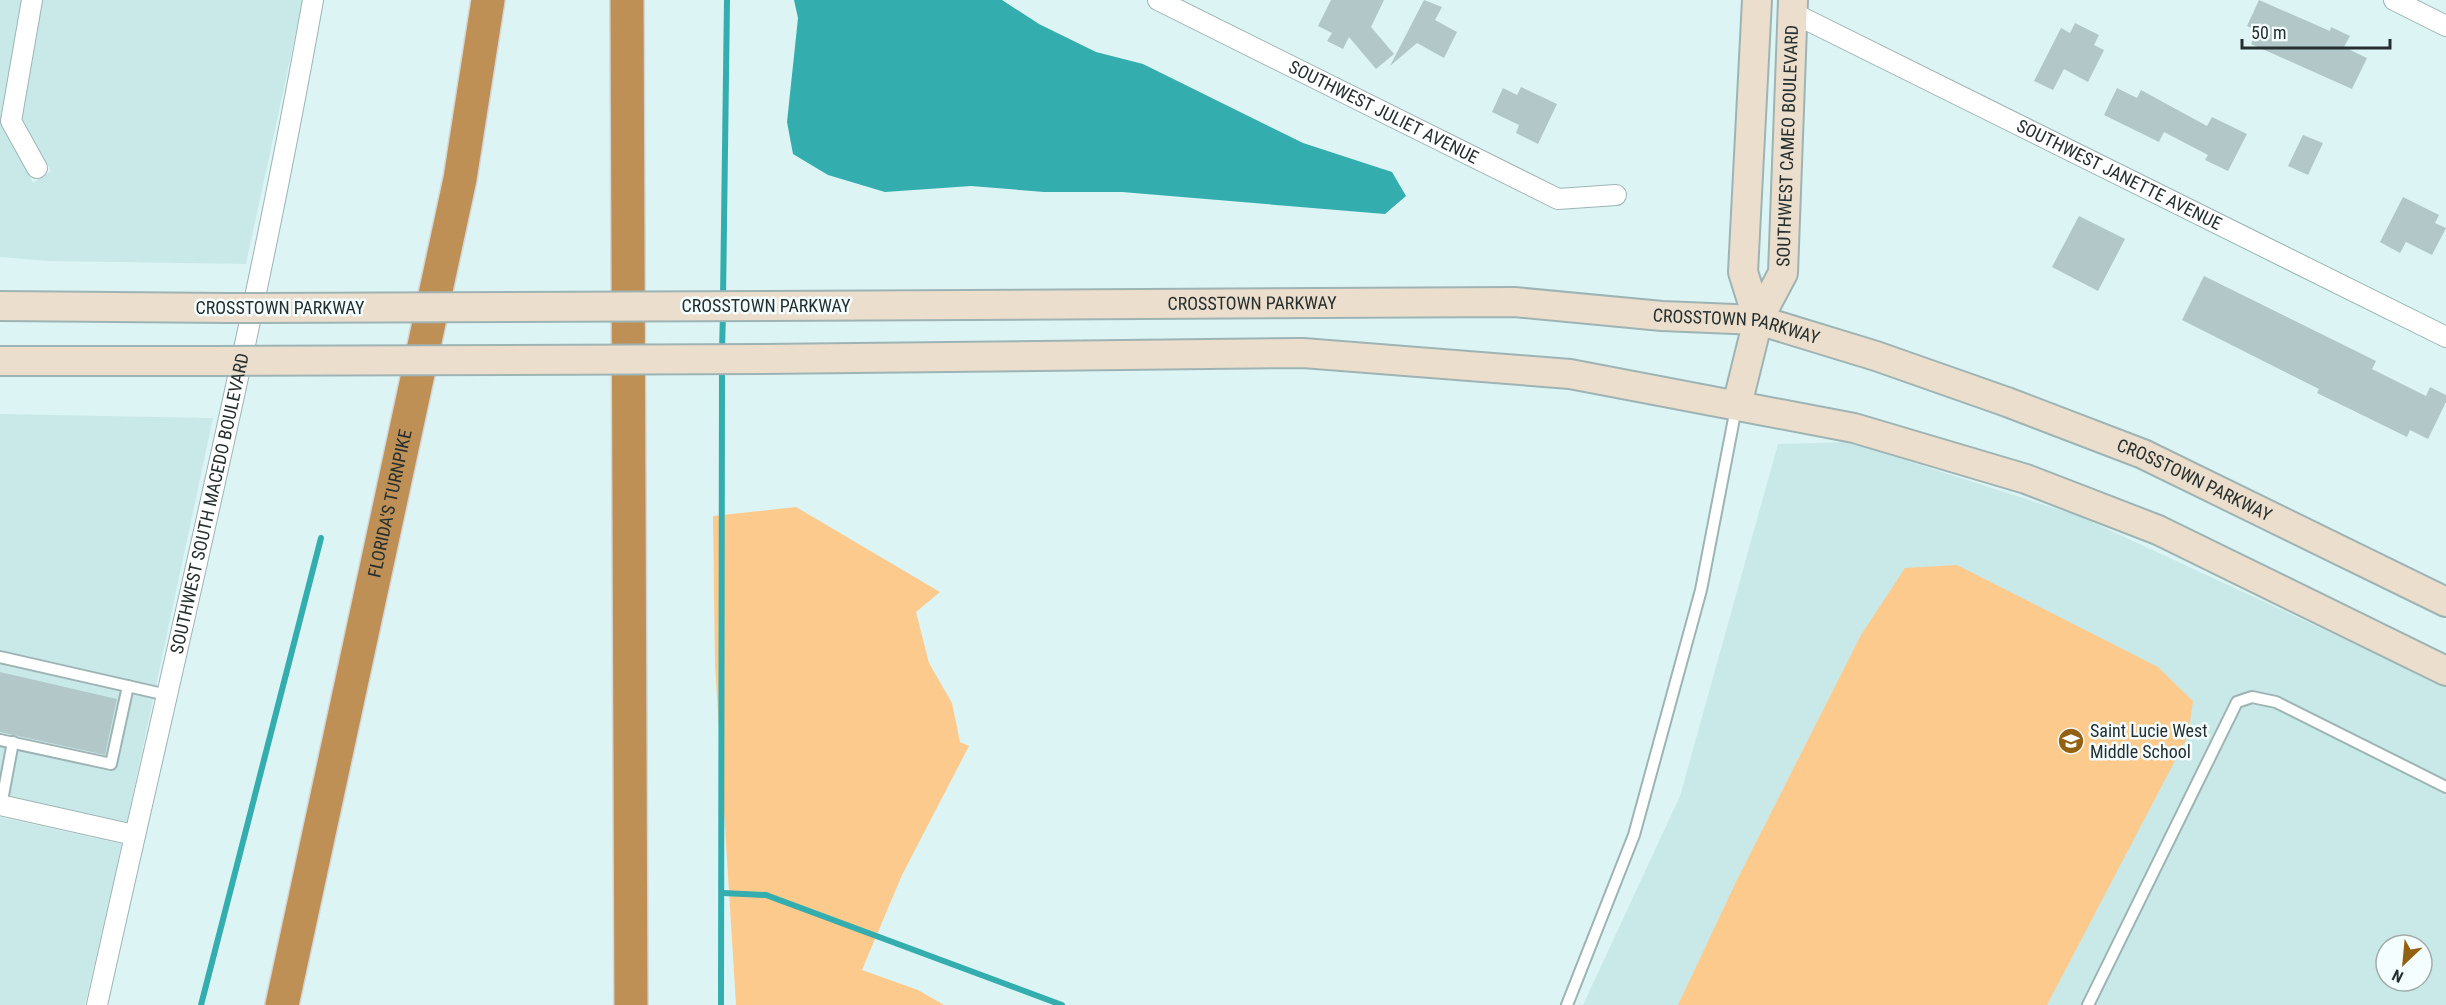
<svg xmlns="http://www.w3.org/2000/svg" width="2446" height="1005" viewBox="0 0 2446 1005" font-family="'Roboto Condensed',sans-serif">
  <style>
    .built { fill: #c9e9e9; fill-rule: evenodd }
    .green { fill: #fdca8d }
    .water { fill: #33adae }
    .lines { fill: none; stroke-linecap: round; stroke-linejoin: round }
    .stream { stroke: #33adae; stroke-width: 6 }
    .building { fill: #b2c8c8 }
    .lane-casing { stroke: #9eb4b4; stroke-width: 14 }
    .street-casing { stroke: #9eb4b4; stroke-width: 22 }
    .secondary-casing { stroke: #9eb4b4; stroke-width: 32 }
    .highway-casing { stroke: #d4d5d5; stroke-width: 36 }
    .lane { stroke: #fff; stroke-width: 10 }
    .street { stroke: #fff; stroke-width: 20 }
    .secondary { stroke: #ecdecc; stroke-width: 28 }
    .highway { stroke: #be9056; stroke-width: 33 }
    .secondary-bridge-casing { stroke: #9eb4b4; stroke-width: 32; stroke-linecap: butt }
    .secondary-bridge { stroke: #ecdecc; stroke-width: 28 }
    .labels { text-anchor: middle; stroke-width: 5; stroke-linejoin: round; paint-order: stroke }
    .street-label { font-size: 18px; fill: #262f2f; stroke: #f5fefe }
    .poi-label { font-size: 18px; fill: #262f2f; stroke: #f5fefe; text-anchor: start }
  </style>
  <rect width="100%" height="100%" fill="#ddf4f4"/>
  <g class="built">
    <polygon points="0,0 22,0 1,120 33,183 51,171 22,118 43,0 303,0 246,264 48,261 0,257"/>
    <polygon points="0,414 213,418 127,822 0,794"/>
    <path d="M1849,442L2079,516L2446,686V1005H1583L1680,796L1778,444ZM2386,945H2422V981H2386Z"/>
    <polygon points="0,817 122,844 85,1005 0,1005"/>
  </g>
  <g class="green">
    <polygon points="796,507 940,592 916,612 929,663 952,703 960,742 969,746 902,875 862,970 918,990 944,1005 736,1005 715,665 713,516"/>
    <polygon points="1957,565 2158,667 2193,701 2188,736 2047,1005 1678,1005 1737,880 1861,635 1905,568"/>
  </g>
  <polygon class="water" points="794,0 1002,0 1039,24 1096,52 1143,64 1303,143 1392,172 1406,196 1385,214 1122,192 1044,192 971,186 885,192 828,175 793,154 787,122 798,18"/>
  <g class="lines">
    <g class="stream">
      <polyline points="723,299 727,0"/>
      <polyline points="722,350 723,313"/>
      <polyline points="723,893 766,895 1062,1005"/>
      <polyline points="201,1005 321,538"/>
      <polyline points="721,1005 722,367"/>
    </g>
  </g>
  <g class="building">
    <polygon points="1331,0 1384,0 1371,27 1394,54 1376,69 1349,37 1343,49 1327,41 1332,33 1318,26"/>
    <polygon points="1424,0 1442,7 1435,20 1457,32 1444,58 1417,43 1390,66"/>
    <polygon points="2259,0 2330,31 2331,27 2350,36 2344,47 2367,58 2352,89 2251,44 2257,31 2247,26"/>
    <polygon points="2075,23 2099,35 2094,45 2104,50 2088,82 2064,69 2053,90 2034,81 2061,28 2070,33"/>
    <polygon points="1521,87 1557,104 1538,144 1516,133 1519,125 1492,112 1503,88 1517,95"/>
    <polygon points="2117,88 2137,98 2141,90 2207,126 2212,117 2247,134 2228,171 2205,160 2208,155 2164,132 2159,142 2104,115"/>
    <polygon points="2303,135 2323,143 2308,175 2288,166"/>
    <polygon points="2403,197 2439,215 2435,223 2446,228 2432,255 2406,242 2400,253 2380,242"/>
    <polygon points="2079,216 2125,239 2098,291 2052,267"/>
    <polygon points="2204,276 2376,361 2372,369 2426,396 2430,387 2446,395 2446,402 2428,439 2410,430 2407,437 2352,410 2317,393 2319,389 2182,320"/>
    <polygon points="0,672 117,699 105,755 0,732"/>
  </g>
  <g class="lines">
    <g class="lane-casing">
      <g id="lane">
        <polyline points="0,657 167,695"/>
        <polyline points="0,740 111,764 128,686"/>
        <polyline points="1,806 13,742"/>
        <polyline points="1567,1005 1634,835 1701,590 1736,408"/>
        <polyline points="2088,1005 2237,702 2252,697 2276,702 2446,787"/>
      </g>
    </g>
    <g class="street-casing">
      <g id="street">
        <polyline points="32,0 11,121 37,168"/>
        <path id="s1" d="M1158,0L1558,199L1616,195"/>
        <polyline points="2394,0 2446,26"/>
        <path id="s2" d="M1793,13L2446,337"/>
        <polyline points="0,805 134,835"/>
        <path id="s3" d="M97,1005C171,670 253,338 313,0"/>
      </g>
    </g>
    <g class="secondary-casing">
      <g id="secondary">
        <polyline points="1757,0 1743,272 1758,320"/>
        <polyline points="0,306 227,308"/>
        <path id="s4" d="M764,306L1514,302L1662,316L1758,320L1876,356L2007,402L2143,454L2446,602"/>
        <polyline points="763,359 1303,353 1570,374 1854,428 2026,479 2158,530 2446,671"/>
        <polyline points="0,361 217,361"/>
        <path id="s5" d="M1737,405L1758,320L1783,273L1793,0"/>
      </g>
    </g>
    <g class="highway-casing">
      <g id="highway">
        <polyline points="627,0 631,1005"/>
        <path id="s6" d="M282,1005L460,179L488,0"/>
      </g>
    </g>
    <use href="#lane" class="lane"/>
    <use href="#street" class="street"/>
    <use href="#secondary" class="secondary"/>
    <use href="#highway" class="highway"/>
    <g class="secondary-bridge-casing">
      <g id="secondary-bridge">
        <polyline points="227,308 764,306"/>
        <polyline points="217,361 763,359"/>
      </g>
    </g>
    <use href="#secondary-bridge" class="secondary-bridge"/>
  </g>
  <defs>
    <g id="school-disc" transform="scale(1.35)"><circle r="9.5" fill="#936112" stroke="#f5fefe"/><path d="M0-5L7-2L0 1L-7-2ZM-4 1L0 2.5L4 1V4Q0 6-4 4Z" fill="#fff"/></g>
  </defs>
  <g fill-rule="evenodd">
    <use href="#school-disc" x="2071" y="741"/>
  </g>
  <g class="labels">
    <g class="street-label">
      <text dy="6" stroke="none"><textPath href="#s1" startOffset="252">SOUTHWEST JULIET AVENUE</textPath></text>
      <text dy="6" stroke="none"><textPath href="#s5" startOffset="268">SOUTHWEST CAMEO BOULEVARD</textPath></text>
      <text dy="6" stroke="none"><textPath href="#s2" startOffset="364">SOUTHWEST JANETTE AVENUE</textPath></text>
      <text dy="6" stroke="none"><textPath href="#s4" startOffset="488">CROSSTOWN PARKWAY</textPath></text>
      <text x="766" y="312">CROSSTOWN PARKWAY</text>
      <text x="280" y="314">CROSSTOWN PARKWAY</text>
      <text dy="6" stroke="none"><textPath href="#s4" startOffset="974">CROSSTOWN PARKWAY</textPath></text>
      <text dy="6" stroke="none"><textPath href="#s4" startOffset="1460">CROSSTOWN PARKWAY</textPath></text>
      <text dy="6" stroke="none"><textPath href="#s6" startOffset="513">FLORIDA'S TURNPIKE</textPath></text>
      <text dy="6" stroke="none"><textPath href="#s3" startOffset="514">SOUTHWEST SOUTH MACEDO BOULEVARD</textPath></text>
    </g>
    <g class="poi-label">
      <text x="2090" y="737">Saint Lucie West<tspan x="2090" dy="21">Middle School</tspan></text>
    </g>
  </g>
  <g transform="translate(2404 963) rotate(206)"><circle r="28" fill="#f5fefe" stroke="#a2abab" stroke-width="1.5"/>
  <path d="M0-4.5L10 22L0 15L-10 22Z" fill="#936112"/>
  <text y="-9" font-size="16" font-weight="bold" text-anchor="middle" fill="#262f2f">N</text>
  </g>
  <path d="M2242 39v9h148v-9" fill="none" stroke="#262f2f" stroke-width="3"/>
  <text x="2251" y="39" font-size="18" fill="#262f2f" stroke="#f5fefe" stroke-width="4.5" paint-order="stroke">50 m</text>
</svg>
